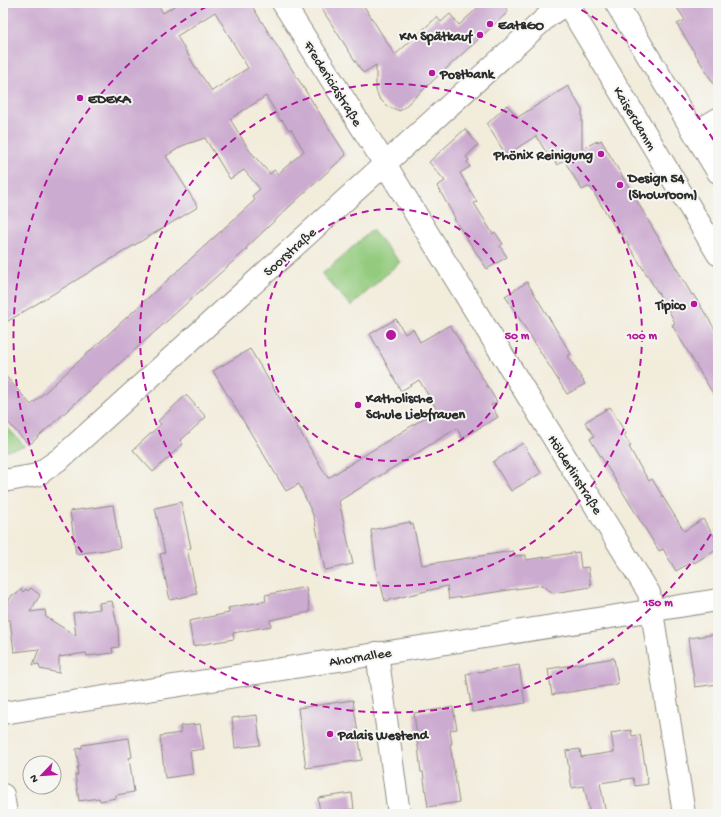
<svg xmlns="http://www.w3.org/2000/svg" width="721" height="817" viewBox="0 0 721 817" font-family="'Gochi Hand',sans-serif">
  <style>
    .green { fill: #93cb7e; stroke: #5f7b54 }
    .building { fill: #ccabd0; fill-rule: evenodd }
    .lines { fill: none; stroke-linecap: round; stroke-linejoin: round }
    .minor-casing { stroke: #8e8c83; stroke-width: 24 }
    .major-casing { stroke: #8e8c83; stroke-width: 24 }
    .minor { stroke: #fff; stroke-width: 22 }
    .major { stroke: #fff; stroke-width: 22 }
    .ring { fill: none; stroke: #b5179e; stroke-width: 2; stroke-dasharray: 7 5 }
    .poi-dot { fill: #b5179e; stroke: #f6f6f2; stroke-width: 1.5 }
    .labels { text-anchor: middle; stroke-width: 4; stroke-linejoin: round; paint-order: stroke }
    .poi-label { font-size: 14px; font-weight: bold; fill: #2b2b2b; stroke: #f6f6f2; text-anchor: start }
    .street-label { font-size: 14px; fill: #2b2b2b; stroke: #f6f6f2 }
    .centre { fill: #b5179e; stroke: #f6f6f2; stroke-width: 2 }
    .ring-label { font-size: 12px; text-anchor: middle; font-weight: bold; fill: #b5179e; stroke: #f6f6f2; stroke-width: 4; stroke-linejoin: round; paint-order: stroke }
  </style>
  <rect width="100%" height="100%" fill="#f6f6f2"/>
  <filter id="ink" filterUnits="userSpaceOnUse"><feTurbulence type="fractalNoise" baseFrequency=".025" numOctaves="2"/><feDisplacementMap in="SourceGraphic" scale="8" xChannelSelector="R" yChannelSelector="G"/><feConvolveMatrix kernelMatrix="1 2 1 2 8 2 1 2 1" color-interpolation-filters="sRGB"/></filter>
  <filter id="wash" filterUnits="userSpaceOnUse"><feTurbulence type="fractalNoise" baseFrequency=".012" numOctaves="4" result="noise"/><feDisplacementMap in="SourceGraphic" scale="16" xChannelSelector="R" yChannelSelector="G"/><feGaussianBlur stdDeviation="0.9" result="paint"/><feColorMatrix in="noise" values="0 0 0 0 0 0 0 0 0 0 0 0 0 0 0 0 0 1.4 0 .05"/><feComposite in="paint" operator="in"/></filter>
  <g filter="url(#wash)">
    <rect width="100%" height="100%" fill="#f2ecdb"/>
    <g class="green">
      <polygon points="372,230 400,262 351,306 322,274"/>
      <polygon points="3,423 23,444 24,447 3,451"/>
    </g>
    <g id="blocks">
      <g class="building">
        <path d="M3,3H157L163,13L179,3H250L346,155L289,207L246,248L247,249L29,445L3,417V373L31,405L255,200L252,196L260,189L244,170L230,179L205,138L184,145L166,156L198,207L3,324ZM215,12L248,68L212,91L194,65L177,36ZM266,96L281,121L282,120L289,130L291,129L304,151L278,174L274,170L270,174L249,150L230,119Z"/>
        <polygon points="318,3 362,3 395,55 437,17 441,22 450,14 459,25 483,3 503,3 508,12 400,111 387,106 379,98 376,90 376,65 363,73"/>
        <polygon points="674,3 718,3 718,91 677,24 685,20"/>
        <polygon points="568,86 582,110 582,149 597,141 598,142 601,140 692,295 693,294 718,334 718,402 672,325 675,323 668,309 621,233 619,234 591,188 588,187 582,190 564,160 557,165 550,153 548,155 536,136 506,155 487,124 507,105 518,117"/>
        <polygon points="465,129 478,145 466,157 469,160 467,162 470,167 460,173 477,202 474,203 493,234 495,232 503,244 500,246 507,257 487,269 454,219 455,218 437,186 445,181 429,162"/>
        <polygon points="527,282 571,354 568,356 585,384 567,394 505,296"/>
        <polygon points="396,319 405,334 413,329 420,342 450,325 497,402 491,405 498,417 462,438 457,428 339,501 353,564 325,570 314,517 299,484 286,491 213,371 250,349 328,478 437,410 419,380 401,391 370,334"/>
        <polygon points="186,395 206,417 180,441 183,444 153,472 133,450 161,424 158,421"/>
        <polygon points="610,407 626,434 624,435 631,446 629,447 639,465 649,481 652,479 684,531 703,519 714,536 718,534 718,549 694,563 693,561 676,571 663,549 659,551 590,439 594,436 585,422"/>
        <polygon points="523,443 541,473 511,491 493,462"/>
        <polygon points="181,502 191,548 187,549 197,594 170,600 160,554 165,553 155,508"/>
        <polygon points="113,505 120,548 76,554 70,511"/>
        <polygon points="410,522 410,524 413,524 422,565 513,551 514,556 526,555 526,560 579,552 581,568 588,567 591,587 553,593 542,585 449,599 447,586 385,601 380,581 378,582 371,530"/>
        <polygon points="306,587 310,612 270,620 271,626 233,633 234,639 193,646 189,621 229,613 228,608 266,601 265,595"/>
        <polygon points="31,588 40,595 30,612 45,610 46,617 76,636 73,613 100,609 99,603 112,601 118,629 119,647 112,648 113,653 87,656 86,653 59,657 59,673 40,669 39,664 33,665 39,649 14,652 10,620 7,620 6,606 12,595 17,594 21,589 23,592 26,589 28,591"/>
        <polygon points="718,634 718,684 695,687 688,638"/>
        <polygon points="614,658 618,684 552,695 548,669"/>
        <polygon points="519,665 525,703 472,712 466,674"/>
        <polygon points="353,700 362,760 306,768 298,708"/>
        <polygon points="453,707 457,729 450,730 452,744 450,744 459,802 428,807 423,772 421,772 414,713"/>
        <polygon points="257,715 260,745 235,748 232,718"/>
        <polygon points="200,724 204,749 190,751 193,774 165,778 160,736 181,733 180,726"/>
        <polygon points="631,730 632,736 640,735 648,784 635,786 633,778 600,783 606,814 590,814 584,786 572,788 566,751 580,749 581,757 614,752 611,733"/>
        <polygon points="129,738 132,757 129,758 134,792 116,795 116,798 100,801 99,798 79,801 75,775 78,775 77,767 79,767 76,749 82,748 82,745"/>
        <polygon points="352,793 354,809 320,814 318,798"/>
      </g>
    </g>
  </g>
  <g filter="url(#ink)">
    <use href="#blocks" fill-opacity="0" stroke="#8e8c83" stroke-width="1"/>
    <g class="lines">
      <g class="minor-casing">
        <g id="minor">
          <polyline points="283,3 385,164 649,593 684,814"/>
          <polyline points="695,133 718,119"/>
          <polyline points="3,481 37,475 61,458 548,16 567,3"/>
          <polyline points="377,653 399,814"/>
          <polyline points="3,713 718,600"/>
          <polyline points="3,795 6,814"/>
        </g>
      </g>
      <g class="major-casing">
        <g id="major">
          <polyline points="567,3 718,254"/>
          <polyline points="616,3 718,172"/>
        </g>
      </g>
      <use href="#minor" class="minor"/>
      <use href="#major" class="major"/>
    </g>
  </g>
  <g class="ring">
    <circle cx="391" cy="335" r="126"/>
    <circle cx="391" cy="335" r="251"/>
    <path d="M717 524A377 377 0 1 1 211 4M571 4A377 377 0 0 1 717 146"/>
  </g>
  <g class="poi-dot">
    <circle cx="490" cy="24" r="4"/>
    <circle cx="480" cy="35" r="4"/>
    <circle cx="432" cy="73" r="4"/>
    <circle cx="80" cy="98" r="4"/>
    <circle cx="601" cy="154" r="4"/>
    <circle cx="620" cy="185" r="4"/>
    <circle cx="694" cy="304" r="4"/>
    <circle cx="358" cy="405" r="4"/>
    <circle cx="330" cy="734" r="4"/>
  </g>
  <g class="labels">
    <g class="poi-label">
      <text x="498" y="29">Eat&amp;GO</text>
      <text x="472" y="40" text-anchor="end">KM Spätkauf</text>
      <text x="440" y="78">Postbank</text>
      <text x="88" y="103">EDEKA</text>
      <text x="593" y="159" text-anchor="end">Phönix Reinigung</text>
      <text x="628" y="182">Design 54<tspan x="628" dy="16">(Showroom)</tspan></text>
      <text x="686" y="309" text-anchor="end">Tipico</text>
      <text x="366" y="402">Katholische<tspan x="366" dy="16">Schule Liebfrauen</tspan></text>
      <text x="338" y="739">Palais Westend</text>
    </g>
    <g class="street-label">
      <text transform="translate(334 83) rotate(58)" y="5">Fredericiastraße</text>
      <text transform="translate(636 118) rotate(59)" y="5">Kaiserdamm</text>
      <text transform="translate(289 251) rotate(-42)" y="5">Soorstraße</text>
      <text transform="translate(576 474) rotate(58)" y="5">Hölderlinstraße</text>
      <text transform="translate(360 656) rotate(-9)" y="5">Ahornallee</text>
    </g>
  </g>
  <circle cx="391" cy="335" r="6" class="centre"/>
  <g class="ring-label">
    <text x="517" y="339">50 m</text>
    <text x="642" y="339">100 m</text>
    <text x="658" y="606">150 m</text>
  </g>
  <rect width="721" height="817" fill="none" stroke="#f6f6f2" stroke-width="16"/>
  <g transform="translate(42 775) rotate(245)"><circle r="19" fill="#f6f6f2" stroke="#a5a5a2"/>
  <path d="M0-3L7 15L0 10L-7 15Z" fill="#b5179e"/>
  <text y="-6" font-size="11" font-weight="bold" text-anchor="middle" fill="#2b2b2b">N</text>
  </g>
</svg>
